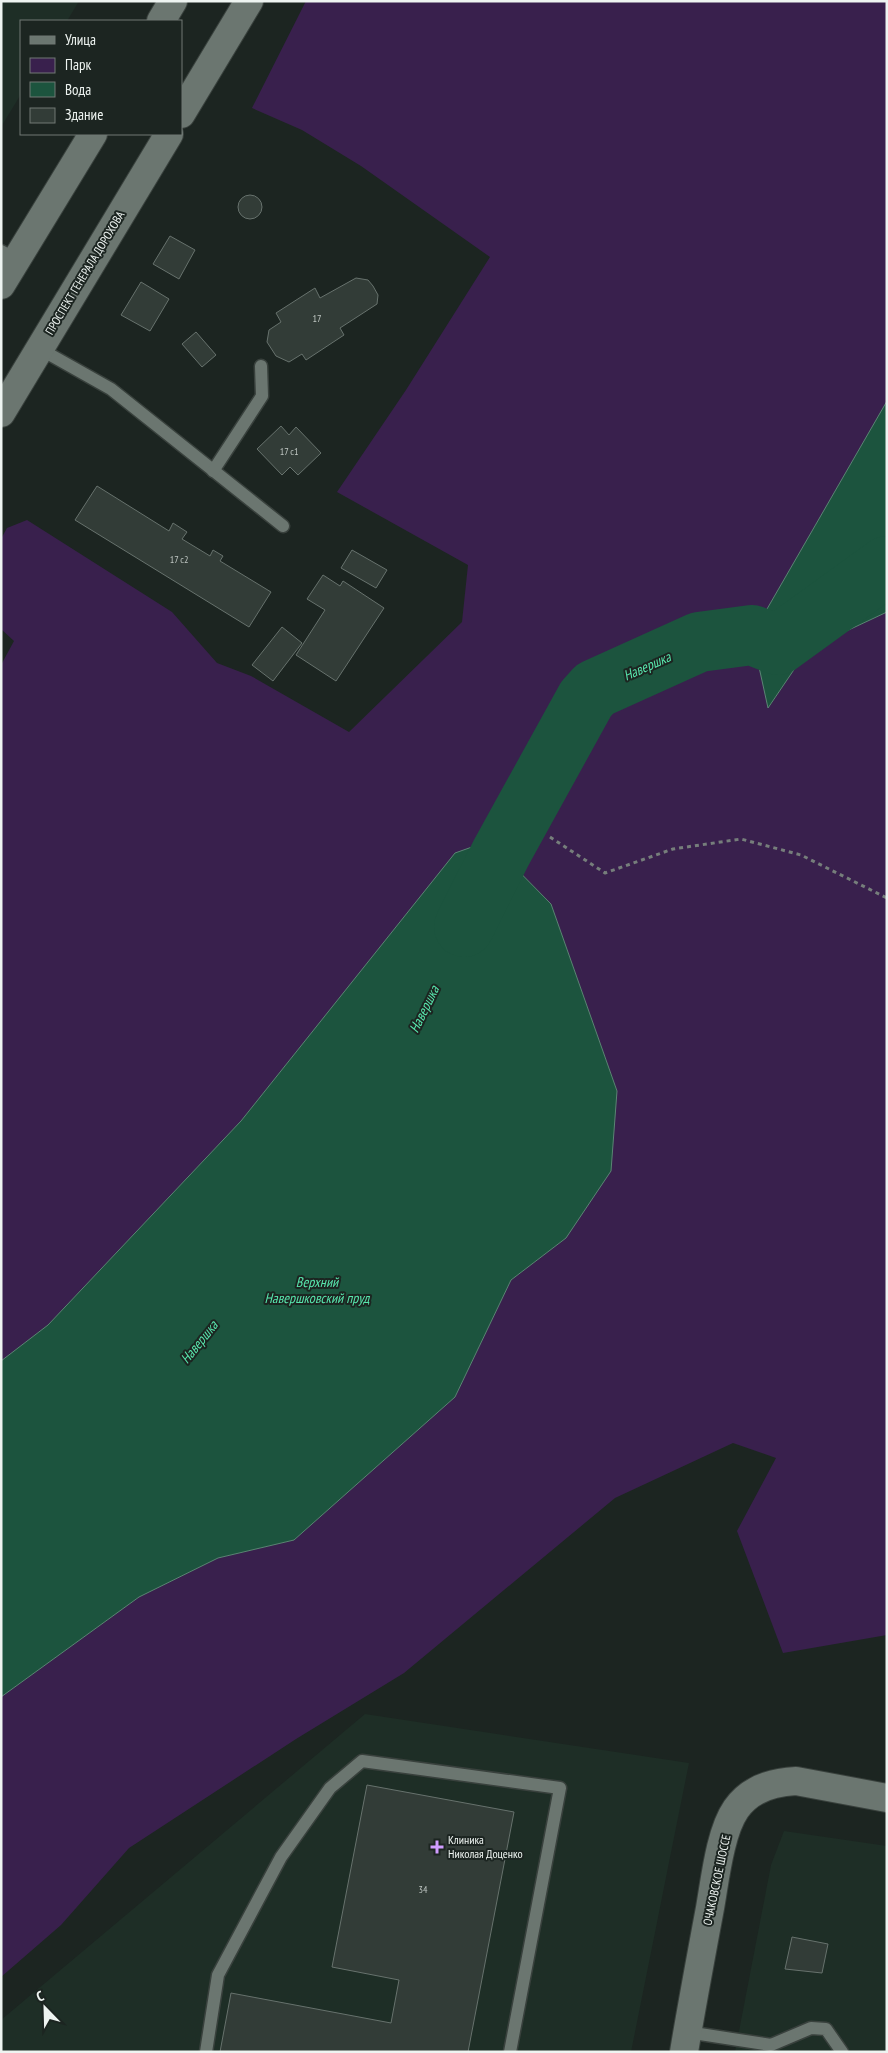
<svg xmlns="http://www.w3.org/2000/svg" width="888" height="2053" viewBox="0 0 888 2053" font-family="'PT Sans Narrow',sans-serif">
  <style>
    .built { fill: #1e2e26 }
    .green { fill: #39204d }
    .water { fill: #1c543e; stroke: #5b8474 }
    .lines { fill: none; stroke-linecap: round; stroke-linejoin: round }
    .river { stroke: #1c543e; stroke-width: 60 }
    .building { fill: #323c37; stroke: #67726d }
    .service-casing { stroke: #39413d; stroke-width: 15 }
    .tertiary-casing { stroke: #39413d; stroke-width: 30 }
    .secondary-casing { stroke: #39413d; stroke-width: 30 }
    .path { stroke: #767e7b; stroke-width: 3; stroke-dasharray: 4 4; stroke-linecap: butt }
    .service { stroke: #6b7670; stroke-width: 12 }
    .tertiary { stroke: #6b7670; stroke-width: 28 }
    .secondary { stroke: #6b7670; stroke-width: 28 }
    .poi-dot { fill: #d09dff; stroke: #1c2521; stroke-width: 2 }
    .labels { text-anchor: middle; stroke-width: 4; stroke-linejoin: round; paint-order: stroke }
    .number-label { font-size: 10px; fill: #bfc6c2 }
    .street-label { font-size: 12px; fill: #eef4f1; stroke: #1c2521 }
    .poi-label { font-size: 12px; fill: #eef4f1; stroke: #1c2521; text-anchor: start }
    .water-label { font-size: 14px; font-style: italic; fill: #58e6ad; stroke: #1c2521 }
  </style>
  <rect width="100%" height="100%" fill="#1c2521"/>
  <g class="built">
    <polygon points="1,1 79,1 67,21 21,21 21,94 1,127"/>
    <polygon points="365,1714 689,1763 631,2052 1,2052 1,2020"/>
    <polygon points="784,1831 887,1846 887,2052 735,2052 771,1865"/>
  </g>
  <polygon class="green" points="306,1 887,1 887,401 864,444 769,707 808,649 887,612 887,1635 783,1653 737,1531 776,1458 733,1443 615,1498 404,1673 296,1739 129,1848 61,1925 1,1977 1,1697 139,1597 218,1558 294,1540 455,1397 511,1280 566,1238 617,1091 551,904 489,841 455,854 241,1121 48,1325 1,1361 1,665 14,641 1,629 1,539 7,528 27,520 172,612 217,663 251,676 349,732 462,622 468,565 337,492 406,390 490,257 361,166 302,130 252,108"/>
  <g class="water">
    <polygon points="887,401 887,612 808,649 768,708 752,635"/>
    <polygon points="489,841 551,904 617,1091 611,1171 566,1238 511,1280 455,1397 294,1540 218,1558 139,1597 1,1697 1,1361 48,1325 241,1121 455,853"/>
  </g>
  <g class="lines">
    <polyline class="river" points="464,927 501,853 586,699 595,689 699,642 752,635 778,645 887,566"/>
  </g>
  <g class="building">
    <circle cx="250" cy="207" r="12"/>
    <polygon points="170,236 195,250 179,279 153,264"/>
    <polygon points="356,278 368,280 373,286 378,295 377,304 340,328 344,335 306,360 302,354 289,362 276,356 267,342 269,330 281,322 276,313 315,288 320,298"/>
    <polygon points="141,282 169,299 150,331 121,315"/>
    <polygon points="196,332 216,355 202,367 182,344"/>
    <polygon points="281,426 289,435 296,427 321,453 298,475 290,467 282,475 257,449"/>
    <polygon points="97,486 169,531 173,523 187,532 182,539 210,556 213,550 223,556 220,561 271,592 249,627 75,520"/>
    <polygon points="352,550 387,570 376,588 341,568"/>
    <polygon points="323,575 340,586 343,581 384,608 336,681 296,655 325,610 307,599"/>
    <polygon points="282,627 302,643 273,681 252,665"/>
    <polygon points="367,1785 514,1812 468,2052 220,2052 231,1993 391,2023 399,1980 332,1967"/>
    <polygon points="792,1937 828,1944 822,1973 785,1969"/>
  </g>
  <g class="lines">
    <g class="service-casing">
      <g id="service">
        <polyline points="1,251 17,260"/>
        <polyline points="40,349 111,389 283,526"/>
        <polyline points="213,471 262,396 261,366"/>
        <polyline points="687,2032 771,2045 811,2028 826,2029 842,2052"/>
        <polyline points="206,2052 218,1975 281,1857 330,1788 362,1761 560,1788 510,2052"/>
      </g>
    </g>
    <g class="tertiary-casing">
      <path id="tertiary" d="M684,2052C692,2004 701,1956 710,1908C715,1880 720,1832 736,1809C750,1789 773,1782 796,1781L887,1798"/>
    </g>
    <g class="secondary-casing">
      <g id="secondary">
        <polyline points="161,21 173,1"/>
        <polyline points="181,114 249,1"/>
        <polyline points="1,285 93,134"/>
        <polyline points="1,413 169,134"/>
      </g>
    </g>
    <polyline class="path" points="550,837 605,873 673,849 741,839 801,855 887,898"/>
    <use href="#service" class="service"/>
    <use href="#tertiary" class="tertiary"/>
    <use href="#secondary" class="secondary"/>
  </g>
  <path class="poi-dot" d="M434.5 1839.5h5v5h5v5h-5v5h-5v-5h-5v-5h5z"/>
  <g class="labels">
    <g class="number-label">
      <text x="317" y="322">17</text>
      <text x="289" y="455">17 с1</text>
      <text x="179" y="563">17 с2</text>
      <text x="423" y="1893">34</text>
    </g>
    <g class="street-label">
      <text transform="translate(85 273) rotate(-59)" y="4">ПРОСПЕКТ ГЕНЕРАЛА ДОРОХОВА</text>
      <text transform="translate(717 1880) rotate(-78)" y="4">ОЧАКОВСКОЕ ШОССЕ</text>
    </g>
    <g class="poi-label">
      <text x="448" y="1844">Клиника<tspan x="448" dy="14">Николая Доценко</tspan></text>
    </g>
    <g class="water-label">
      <text transform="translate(647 666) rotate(-24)" y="5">Навершка</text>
      <text transform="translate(424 1009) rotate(-64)" y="5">Навершка</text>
      <text x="317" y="1287">Верхний<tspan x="317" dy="16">Навершковский пруд</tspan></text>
      <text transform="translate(199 1342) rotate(-51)" y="5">Навершка</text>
    </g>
  </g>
  <rect width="888" height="2053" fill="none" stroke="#eef4f1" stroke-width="5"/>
  <rect x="20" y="20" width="162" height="115" fill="#1c2521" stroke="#707874"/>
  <rect x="30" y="36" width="25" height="8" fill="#6b7670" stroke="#707874"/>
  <text x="65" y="45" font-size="15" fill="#eef4f1">Улица</text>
  <rect x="30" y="58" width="25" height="15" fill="#39204d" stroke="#707874"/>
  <text x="65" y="70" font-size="15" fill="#eef4f1">Парк</text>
  <rect x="30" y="82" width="25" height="15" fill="#1c543e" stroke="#707874"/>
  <text x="65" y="95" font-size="15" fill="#eef4f1">Вода</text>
  <rect x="30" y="108" width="25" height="15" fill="#323c37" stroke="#707874"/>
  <text x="65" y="120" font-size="15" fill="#eef4f1">Здание</text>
  <g transform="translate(45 2008) rotate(337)" stroke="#1c2521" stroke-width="4" paint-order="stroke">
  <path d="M0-4L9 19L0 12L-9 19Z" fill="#eef4f1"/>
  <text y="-8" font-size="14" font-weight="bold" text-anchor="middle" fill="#eef4f1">С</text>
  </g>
</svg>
